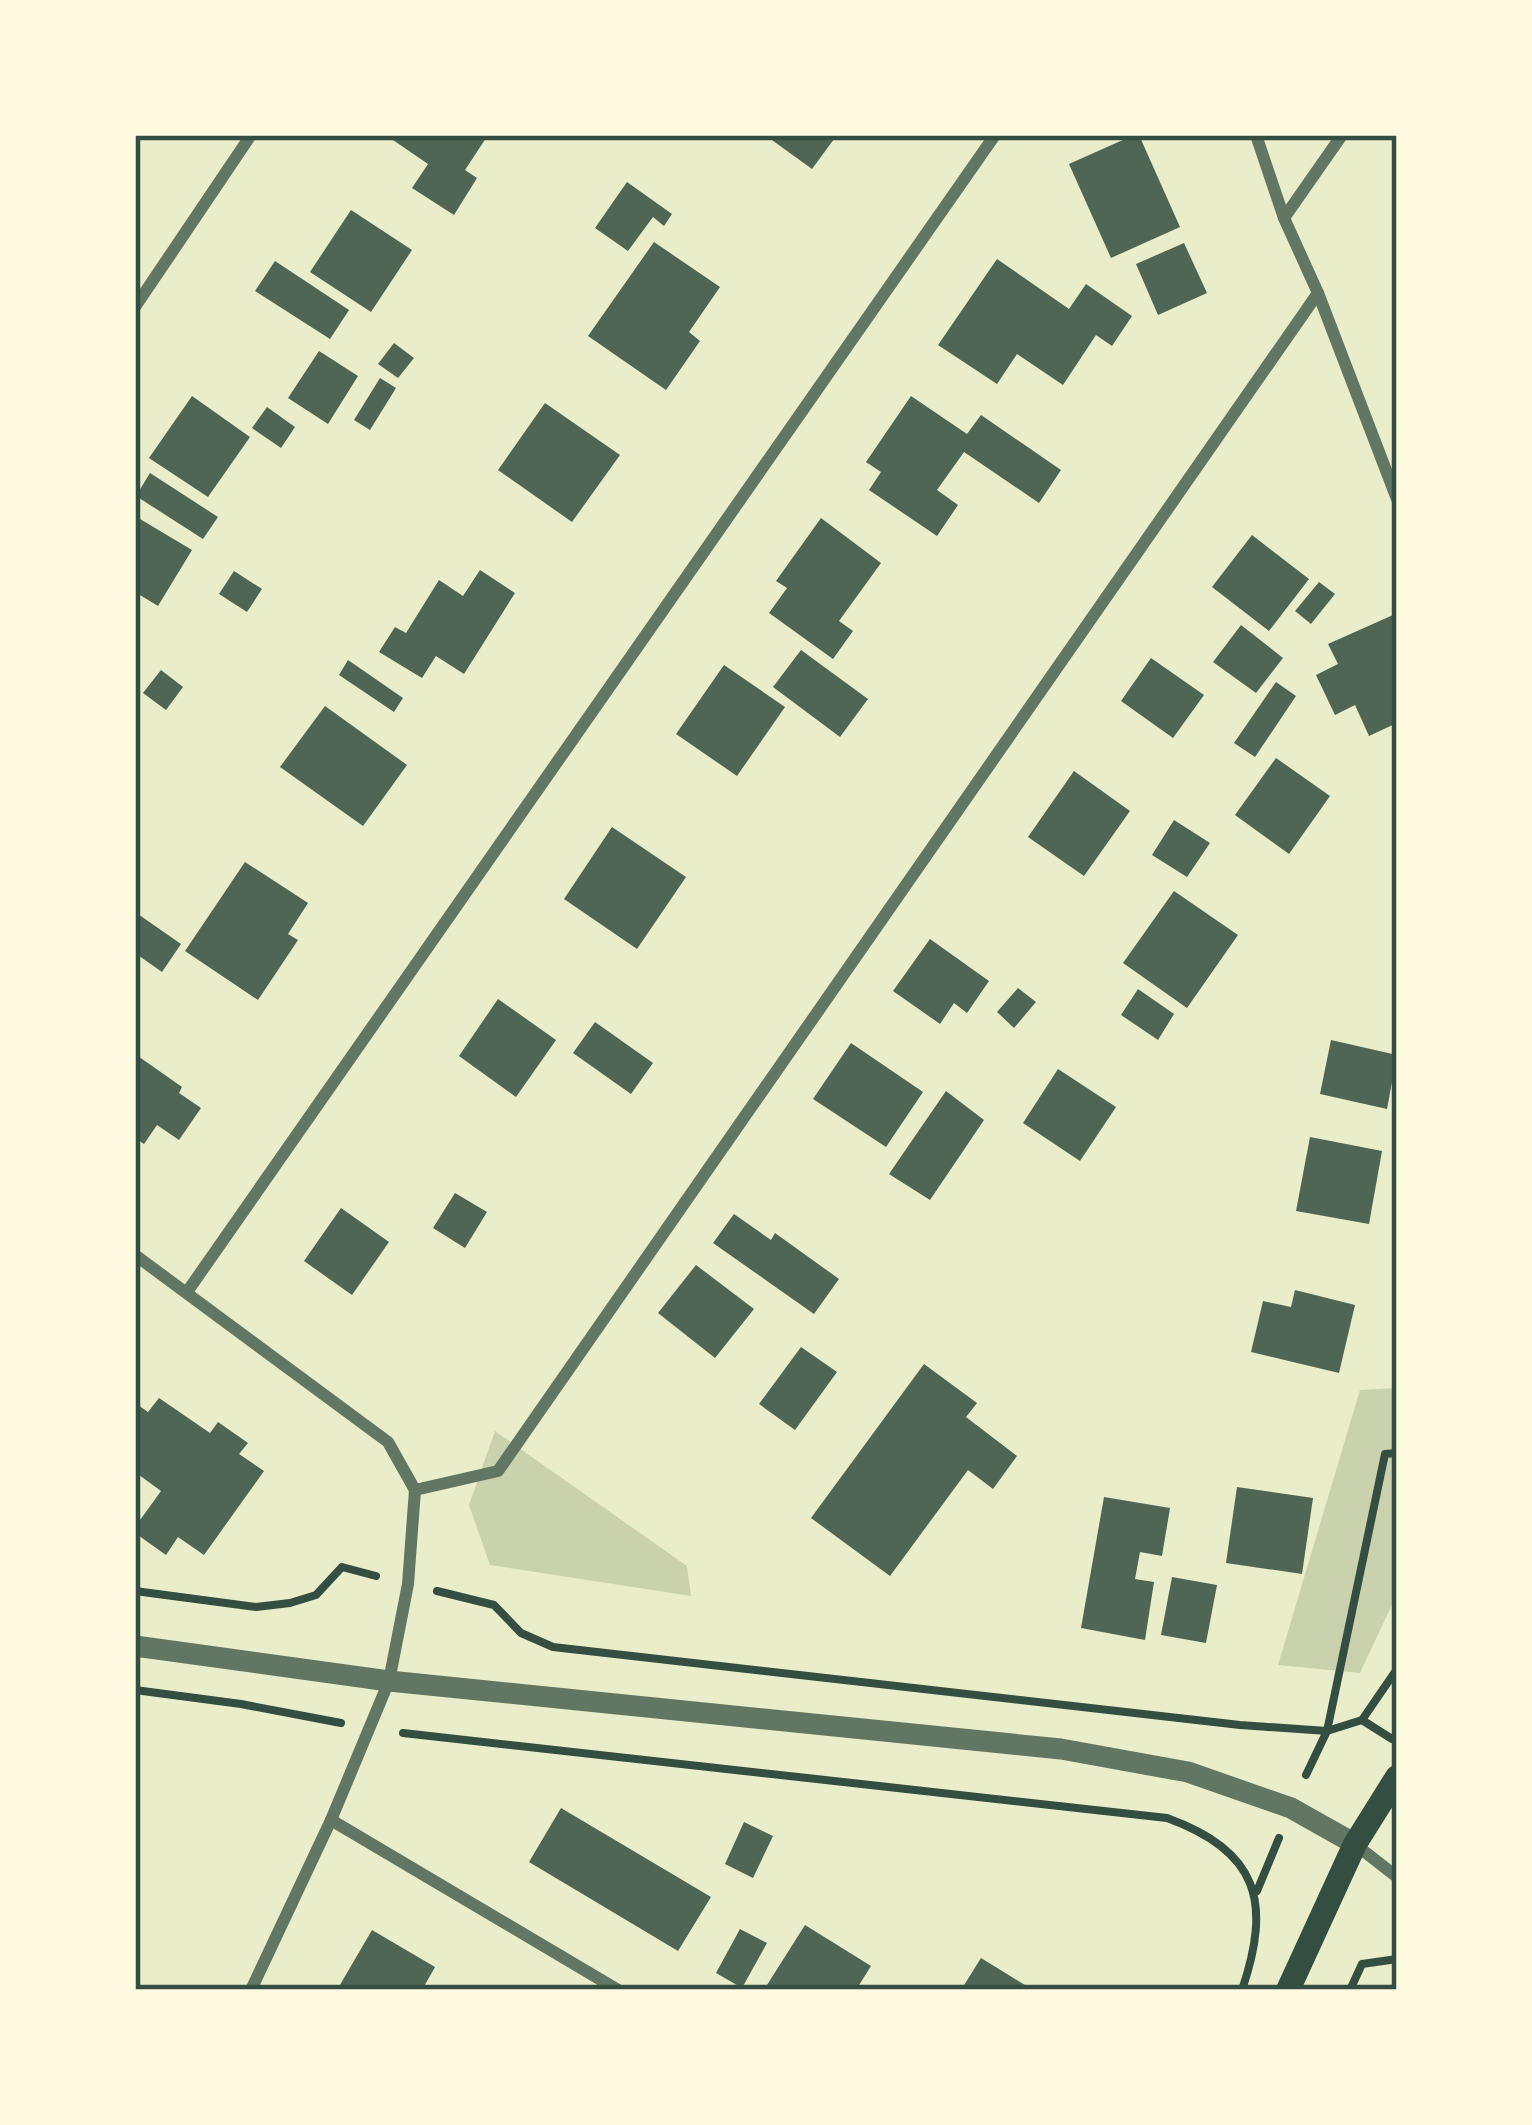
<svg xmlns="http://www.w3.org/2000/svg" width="1532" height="2125" viewBox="0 0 1532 2125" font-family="Barlow,sans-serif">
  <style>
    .green { fill: #cad2ad }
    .building { fill: #4f6655 }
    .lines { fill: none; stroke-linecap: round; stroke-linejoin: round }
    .path { stroke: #344e41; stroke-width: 8 }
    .minor { stroke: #617663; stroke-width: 12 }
    .tertiary { stroke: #617663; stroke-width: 21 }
    .secondary { stroke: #344e41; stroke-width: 24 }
    .neatline { fill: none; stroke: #344e41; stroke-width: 4.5 }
  </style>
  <rect width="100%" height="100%" fill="#e9edc9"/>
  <g class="green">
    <polygon points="1397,1388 1397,1594 1360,1673 1278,1665 1360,1390"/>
    <polygon points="495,1431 687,1566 691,1596 490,1565 469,1505"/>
  </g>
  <g class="building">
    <polygon points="396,135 488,135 465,170 477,178 454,215 412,188 428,164 393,140"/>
    <polygon points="765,135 837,135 812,169"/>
    <polygon points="1134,135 1139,135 1180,227 1111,258 1069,164"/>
    <polygon points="627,182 672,214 664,226 653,217 628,251 595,228"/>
    <polygon points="351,210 412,250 371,312 310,272"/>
    <polygon points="654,242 720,287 689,332 700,341 666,390 588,336"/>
    <polygon points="1184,243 1207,293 1158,315 1136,264"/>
    <polygon points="997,259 1069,309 1086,284 1132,316 1112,346 1096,335 1063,385 1017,354 997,384 938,345"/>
    <polygon points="275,261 349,310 330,339 255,291"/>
    <polygon points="394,343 414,358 398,378 378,364"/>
    <polygon points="319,351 358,376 328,424 288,398"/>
    <polygon points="380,378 396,388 370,430 354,420"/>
    <polygon points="192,396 250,437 208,497 149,458"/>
    <polygon points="911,396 967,434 981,415 1061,470 1039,503 964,452 937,490 958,505 937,536 869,490 881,472 866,462"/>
    <polygon points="545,403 620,455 572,522 498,470"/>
    <polygon points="267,407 295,427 281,448 252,428"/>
    <polygon points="150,473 218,517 203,539 136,496"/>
    <polygon points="135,516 192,550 158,606 135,592"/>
    <polygon points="821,518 881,563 839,621 853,631 833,659 769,613 787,588 776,581"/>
    <polygon points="1252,535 1309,579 1269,631 1212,587"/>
    <polygon points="480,570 515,593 464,674 436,656 422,678 379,652 395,627 406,633 439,580 463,596"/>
    <polygon points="234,571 262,589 247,612 219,594"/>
    <polygon points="1319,582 1335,594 1311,624 1295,611"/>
    <polygon points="1393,615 1397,622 1397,723 1369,736 1355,705 1335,715 1316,675 1338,664 1328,644"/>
    <polygon points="1241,625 1283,658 1256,693 1213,662"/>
    <polygon points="801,650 868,699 840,737 773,687"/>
    <polygon points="1151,658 1204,695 1173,738 1121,701"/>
    <polygon points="348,660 403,698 394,712 339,675"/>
    <polygon points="724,665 785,707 737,776 676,734"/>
    <polygon points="161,670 183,687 166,710 143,693"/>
    <polygon points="1276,682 1296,696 1255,757 1234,743"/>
    <polygon points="325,706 407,765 363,826 280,767"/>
    <polygon points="1276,758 1330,796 1289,854 1235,815"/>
    <polygon points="1074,771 1130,811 1084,876 1028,837"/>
    <polygon points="1174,820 1210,843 1187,877 1152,855"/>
    <polygon points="612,827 686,877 637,949 564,899"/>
    <polygon points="245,862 308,903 288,934 298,940 258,1000 185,951"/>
    <polygon points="1174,891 1238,935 1187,1008 1123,963"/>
    <polygon points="135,912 181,944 162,972 135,953"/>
    <polygon points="930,939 989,981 967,1013 954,1003 940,1024 893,991"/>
    <polygon points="1018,988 1036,1002 1014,1028 997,1012"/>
    <polygon points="1138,989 1174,1014 1158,1040 1121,1015"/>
    <polygon points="498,999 556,1040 516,1097 459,1056"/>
    <polygon points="595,1022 653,1063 631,1094 573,1053"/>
    <polygon points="1331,1040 1397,1055 1387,1109 1320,1094"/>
    <polygon points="851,1043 923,1092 886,1147 813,1099"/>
    <polygon points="135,1054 182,1087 179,1093 201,1108 179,1140 157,1125 144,1144 135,1138"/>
    <polygon points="1058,1069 1116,1107 1080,1161 1023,1123"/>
    <polygon points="946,1091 984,1120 930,1200 889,1174"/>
    <polygon points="1310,1137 1382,1151 1369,1224 1296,1211"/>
    <polygon points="455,1193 487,1212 465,1248 433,1228"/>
    <polygon points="341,1208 389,1242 352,1295 304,1261"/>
    <polygon points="734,1214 771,1240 775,1233 839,1279 814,1314 713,1243"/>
    <polygon points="696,1265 754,1309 715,1358 658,1313"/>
    <polygon points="1295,1290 1355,1305 1339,1373 1251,1352 1263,1301 1291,1307"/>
    <polygon points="801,1347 837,1372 795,1430 759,1404"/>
    <polygon points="924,1364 977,1403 966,1417 1017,1456 993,1489 968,1470 890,1576 811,1518"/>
    <polygon points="159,1398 210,1433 218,1422 248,1443 239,1454 264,1471 204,1555 178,1537 166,1555 135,1533 135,1527 161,1491 135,1472 135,1403 148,1412"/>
    <polygon points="1237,1487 1313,1498 1302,1574 1226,1563"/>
    <polygon points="1104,1497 1170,1508 1162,1556 1140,1552 1135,1579 1154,1582 1145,1640 1081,1628"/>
    <polygon points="1172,1577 1217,1585 1206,1643 1161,1635"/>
    <polygon points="561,1808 711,1897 678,1951 529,1862"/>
    <polygon points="744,1822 773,1836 753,1878 725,1864"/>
    <polygon points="805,1925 871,1966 856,1990 774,1990 767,1985"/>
    <polygon points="740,1929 767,1943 742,1988 716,1973"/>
    <polygon points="372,1930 435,1967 422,1990 337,1990"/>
    <polygon points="981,1958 1033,1990 961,1990"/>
  </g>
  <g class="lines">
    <g class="path">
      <polyline points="135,1591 256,1607 290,1603 316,1595 342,1567 376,1576"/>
      <polyline points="437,1591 494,1605 521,1633 553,1647 1240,1725 1327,1731 1362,1720 1397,1669"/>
      <polyline points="135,1690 241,1704 341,1723"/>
      <polyline points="1362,1720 1392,1739"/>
      <path d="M403,1733L1167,1818C1258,1851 1272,1901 1242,1990"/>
      <polyline points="1306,1775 1327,1731 1385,1454 1397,1453"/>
      <polyline points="1257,1891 1279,1838"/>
      <polyline points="1350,1990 1362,1964 1397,1959"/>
    </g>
    <g class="minor">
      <polyline points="1256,135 1284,218 1318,293 1397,499"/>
      <polyline points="1284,218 1342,135"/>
      <polyline points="135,307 251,135"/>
      <polyline points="135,1255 388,1442 415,1490 408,1584 389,1681 331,1820 251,1990"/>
      <polyline points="187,1292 995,135"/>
      <polyline points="415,1490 498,1471 1318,293"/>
      <polyline points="331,1820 618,1990"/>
      <polyline points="1356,1845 1397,1877"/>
    </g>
    <polyline class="tertiary" points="135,1646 389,1681 1061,1749 1188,1772 1291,1808 1355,1844"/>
    <polyline class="secondary" points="1288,1990 1355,1844 1397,1777"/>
  </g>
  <rect width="1532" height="2125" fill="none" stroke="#fefae0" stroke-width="276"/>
  <rect x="138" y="138" width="1256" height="1849" class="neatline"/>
</svg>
